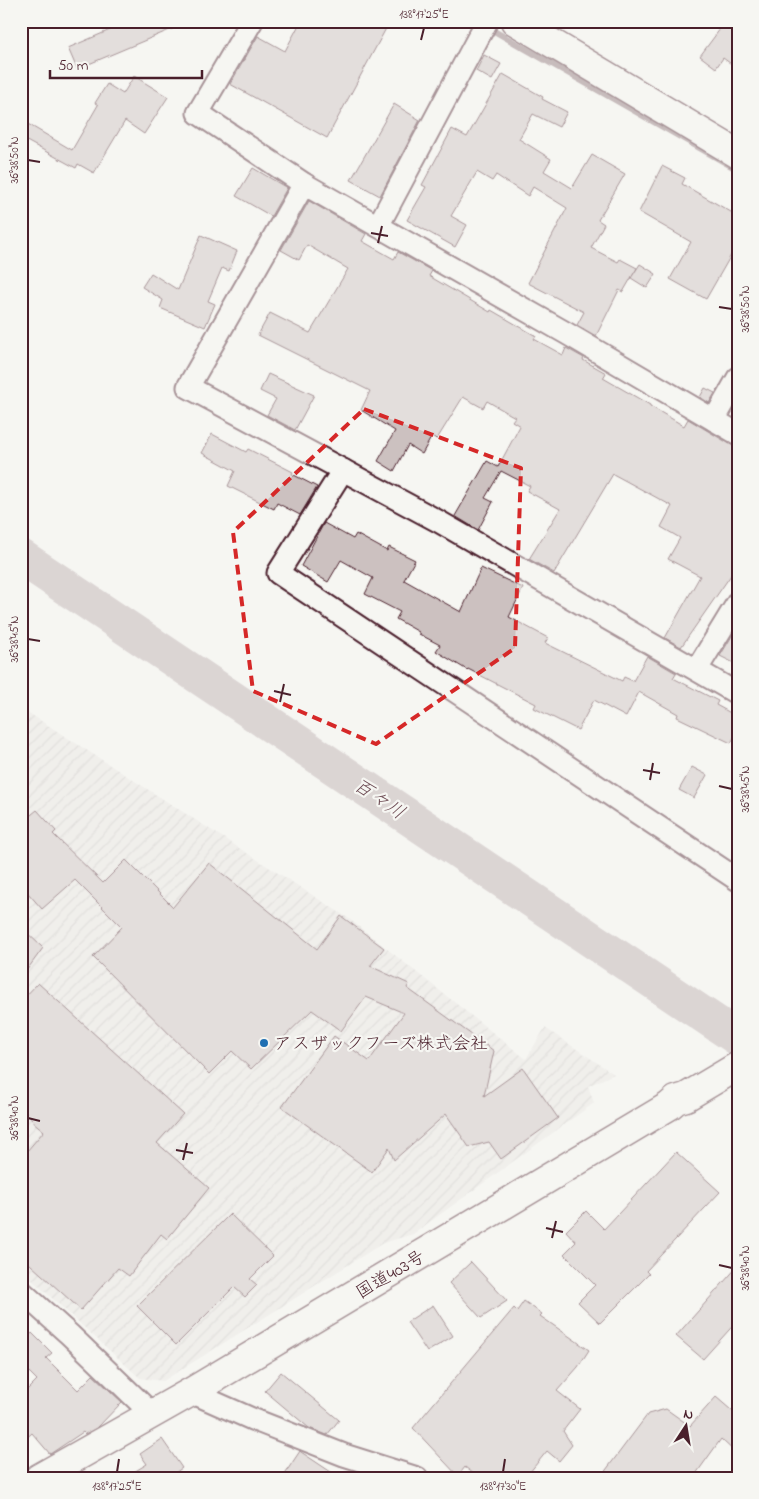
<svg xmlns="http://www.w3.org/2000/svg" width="759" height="1499" viewBox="0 0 759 1499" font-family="'Indie Flower','Klee One',sans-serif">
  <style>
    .industrial { fill: url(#industrial-furrows) }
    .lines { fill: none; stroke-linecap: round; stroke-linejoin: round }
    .stream { stroke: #8e747a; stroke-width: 6 }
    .river { stroke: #bbadae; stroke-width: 36 }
    .building { fill: #ccc1c0; stroke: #4a1f2b }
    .street-casing { stroke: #4a1f2b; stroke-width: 25 }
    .secondary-casing { stroke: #4a1f2b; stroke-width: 31 }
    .highway-casing { stroke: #4a1f2b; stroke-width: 31 }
    .street { stroke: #f6f6f2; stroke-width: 21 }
    .secondary { stroke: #f6f6f2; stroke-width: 28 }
    .highway { stroke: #f6f6f2; stroke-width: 28 }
    .marked { fill: none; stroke: #d62828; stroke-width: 4; stroke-dasharray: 10 6; stroke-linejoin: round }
    .ticks { fill: none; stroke: #4a1f2b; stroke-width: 2 }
    .poi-dot { fill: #1f6fb2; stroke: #f6f6f2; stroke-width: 2 }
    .labels { text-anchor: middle; stroke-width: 4.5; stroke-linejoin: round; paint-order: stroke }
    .poi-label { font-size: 18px; fill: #4a1f2b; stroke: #f6f6f2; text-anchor: start }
    .street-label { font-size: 18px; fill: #4a1f2b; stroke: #f6f6f2 }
    .water-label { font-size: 19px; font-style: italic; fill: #6c4a52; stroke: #f6f6f2 }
    .neatline { fill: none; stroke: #4a1f2b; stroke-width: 2 }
    .ticks-label { font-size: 12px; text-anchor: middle; fill: #4a1f2b }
  </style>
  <defs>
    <pattern id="industrial-furrows" width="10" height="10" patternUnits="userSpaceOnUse" patternTransform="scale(1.25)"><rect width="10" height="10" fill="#e9e6e3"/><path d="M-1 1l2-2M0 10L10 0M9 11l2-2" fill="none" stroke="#c9c5c3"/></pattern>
  </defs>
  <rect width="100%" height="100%" fill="#f6f6f2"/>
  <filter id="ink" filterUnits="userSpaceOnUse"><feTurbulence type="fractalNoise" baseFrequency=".02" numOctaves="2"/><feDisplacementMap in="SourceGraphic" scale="10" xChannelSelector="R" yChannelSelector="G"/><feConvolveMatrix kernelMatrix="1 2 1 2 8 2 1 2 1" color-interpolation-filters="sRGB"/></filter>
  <g filter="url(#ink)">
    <polygon class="industrial" points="21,708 348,918 526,1059 545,1028 614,1074 588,1086 594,1103 413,1234 383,1243 163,1381 140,1378 21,1270"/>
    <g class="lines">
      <polyline class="stream" points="487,27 738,170"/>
      <polyline class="river" points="21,557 738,1038"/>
    </g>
    <g class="building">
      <polygon points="131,21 191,21 77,69 68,48"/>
      <polygon points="301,21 390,21 327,138 230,84 258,36 285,51"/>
      <polygon points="726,21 738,21 738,69 723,58 716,68 700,56"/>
      <polygon points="484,55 501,64 492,80 476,71"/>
      <polygon points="503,74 543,97 542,99 567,112 559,127 533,114 519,139 551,159 544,171 572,188 592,155 625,174 598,220 604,224 591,248 618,262 620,259 637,268 623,292 619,290 596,336 577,325 584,312 528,283 567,208 533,187 528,196 496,175 492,181 477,172 451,216 467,225 455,247 407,220 426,187 422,185 452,129 467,137"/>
      <polygon points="134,76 168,97 144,134 125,121 94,173 78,164 76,168 21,138 21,120 72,150 98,105 95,103 107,84 123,94"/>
      <polygon points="394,104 420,120 380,196 351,180"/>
      <polygon points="662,166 685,178 682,184 738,216 738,243 706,299 670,279 691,242 639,212"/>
      <polygon points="253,168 287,188 271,216 236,196"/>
      <polygon points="309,201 366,234 362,241 394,259 398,252 432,271 429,276 490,312 491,310 536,336 534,339 563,355 566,348 584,358 583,360 606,373 603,378 650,405 650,406 684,426 688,419 738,449 738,565 681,647 665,638 700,576 668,559 680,538 661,527 672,506 613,474 554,573 529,559 560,509 527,491 530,486 501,471 485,498 493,502 478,530 455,516 487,461 498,467 520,426 512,421 515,417 487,401 483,408 463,397 437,439 432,436 422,454 408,445 394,471 378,461 395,431 361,410 370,391 258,335 270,313 310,333 348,269 307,245 299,260 281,250"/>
      <polygon points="201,235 237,251 229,271 222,268 208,301 215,304 205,327 160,308 163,300 142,287 151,273 178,290"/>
      <polygon points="640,264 656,274 647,288 631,278"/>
      <polygon points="268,374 314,395 295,430 267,415 276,399 260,391"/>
      <polygon points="705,388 715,393 709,403 700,397"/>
      <polygon points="212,434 246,452 248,449 293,472 292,474 317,487 300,515 277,503 274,509 228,486 235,471 202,453"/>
      <polygon points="324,523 353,539 356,534 387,551 389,547 415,560 404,580 461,612 481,568 523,588 509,617 548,638 545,643 622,681 624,677 633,681 647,656 676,673 673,678 718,701 716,705 738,717 738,730 731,743 677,717 678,714 639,692 626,717 594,700 578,730 534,708 536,704 468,669 467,670 436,651 440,645 419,634 419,632 396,619 400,612 365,594 373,578 341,560 328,582 301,566"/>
      <polygon points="738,626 738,665 720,656"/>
      <polygon points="692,767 707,775 694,798 679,790"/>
      <polygon points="37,810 56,831 53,834 103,883 126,860 173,907 209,863 317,949 341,916 384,948 370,966 409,984 407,988 494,1051 484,1096 523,1068 558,1118 501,1159 489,1142 469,1147 446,1114 394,1160 389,1148 372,1172 282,1107 334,1036 369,1061 404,1013 366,997 341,1031 312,1010 251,1069 232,1051 209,1074 93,957 122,927 75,880 42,909 21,885 21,823"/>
      <polygon points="21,927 43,948 21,978"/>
      <polygon points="38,983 183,1114 157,1143 209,1188 167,1239 161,1234 129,1276 118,1268 81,1310 21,1256 21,1158 44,1131 32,1121 33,1120 21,1108 21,1001"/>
      <polygon points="676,1152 720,1192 646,1271 649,1274 600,1323 578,1302 595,1285 564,1254 576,1242 566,1231 586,1211 604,1229"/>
      <polygon points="230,1214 273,1256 250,1279 257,1285 245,1297 234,1287 176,1345 137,1306"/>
      <polygon points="471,1262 507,1301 481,1318 449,1283"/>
      <polygon points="738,1266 738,1320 703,1359 676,1336"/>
      <polygon points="524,1301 542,1314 540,1316 589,1350 578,1367 557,1391 580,1409 563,1431 572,1445 559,1461 547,1451 525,1478 479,1478 465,1467 458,1476 413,1428 514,1308 517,1311"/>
      <polygon points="433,1305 453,1336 427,1352 407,1322"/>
      <polygon points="32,1333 52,1353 46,1358 78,1390 93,1375 122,1402 98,1427 85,1434 83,1432 50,1454 32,1433 21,1443 21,1396 37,1380 21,1364 21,1343"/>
      <polygon points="281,1372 339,1420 327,1435 309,1428 265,1391"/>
      <polygon points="716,1397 738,1416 738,1455 721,1439 693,1478 600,1478 648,1414 666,1409 690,1426"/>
      <polygon points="162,1439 182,1468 168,1478 124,1478 147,1464 140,1454"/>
      <polygon points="300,1451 301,1452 340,1478 282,1478"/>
    </g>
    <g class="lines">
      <g class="street-casing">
        <g id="street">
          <polyline points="252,21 198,113 304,184 566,333 738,434"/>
          <polyline points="304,184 188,387 438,521 738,694"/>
          <polyline points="378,226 487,21"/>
          <polyline points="714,420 738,378"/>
          <polyline points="343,470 278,573 738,880"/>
          <polyline points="697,669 738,602"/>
          <polyline points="21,1291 70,1335 152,1414"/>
          <polyline points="191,1392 252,1419 344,1455 417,1478"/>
        </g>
      </g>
      <g class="secondary-casing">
        <polyline id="secondary" points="515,21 738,154"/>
      </g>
      <g class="highway-casing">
        <polyline id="highway" points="39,1478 191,1392 669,1106 676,1100 686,1097 738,1066"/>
      </g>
      <use href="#street" class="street"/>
      <use href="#secondary" class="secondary"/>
      <use href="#highway" class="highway"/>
    </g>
  </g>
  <path d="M0 0H759V1499H0ZM364,409L521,468L515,648L376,744L253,691L233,532Z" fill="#f6f6f2" fill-opacity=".55" fill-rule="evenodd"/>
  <path class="marked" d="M364,409L521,468L515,648L376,744L253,691L233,532Z"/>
  <path class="ticks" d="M421,40L424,28M28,160L40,162M371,233L388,236M378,243L382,226M719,307L732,309M28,639L40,641M274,691L291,695M280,702L284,684M643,770L660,773M650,780L653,763M719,786L732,789M28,1118L40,1121M176,1150L193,1153M183,1160L187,1143M546,1228L563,1232M552,1238L556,1221M719,1265L732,1268M117,1472L119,1459M503,1472L505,1459"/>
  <circle class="poi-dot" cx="264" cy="1043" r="5"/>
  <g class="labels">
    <g class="poi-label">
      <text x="274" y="1049">アスザックフーズ株式会社</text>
    </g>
    <g class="street-label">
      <text transform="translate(390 1274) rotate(-31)" y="6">国道403号</text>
    </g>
    <g class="water-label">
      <text transform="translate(380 798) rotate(34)" y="7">百々川</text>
    </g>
  </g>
  <rect width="759" height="1499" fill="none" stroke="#f6f6f2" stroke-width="55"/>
  <g transform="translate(686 1426) rotate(12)" stroke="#f6f6f2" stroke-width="4" paint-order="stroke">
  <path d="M0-4L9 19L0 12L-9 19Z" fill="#4a1f2b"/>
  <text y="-8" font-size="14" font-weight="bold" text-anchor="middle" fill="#4a1f2b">N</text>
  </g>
  <path d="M50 70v8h152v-8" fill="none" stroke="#4a1f2b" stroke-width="2.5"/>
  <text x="58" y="70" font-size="15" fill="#4a1f2b" stroke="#f6f6f2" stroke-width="4" paint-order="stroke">50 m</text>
  <rect x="28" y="28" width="704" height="1444" class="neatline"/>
  <g class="ticks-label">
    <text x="424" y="18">138°17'25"E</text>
    <text transform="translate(14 160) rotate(-90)" y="4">36°38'50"N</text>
    <text transform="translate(745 309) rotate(-90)" y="4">36°38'50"N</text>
    <text transform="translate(14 639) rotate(-90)" y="4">36°38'45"N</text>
    <text transform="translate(745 789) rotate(-90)" y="4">36°38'45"N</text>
    <text transform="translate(14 1118) rotate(-90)" y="4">36°38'40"N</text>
    <text transform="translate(745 1268) rotate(-90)" y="4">36°38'40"N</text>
    <text x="117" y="1490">138°17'25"E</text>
    <text x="503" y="1490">138°17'30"E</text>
  </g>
</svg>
